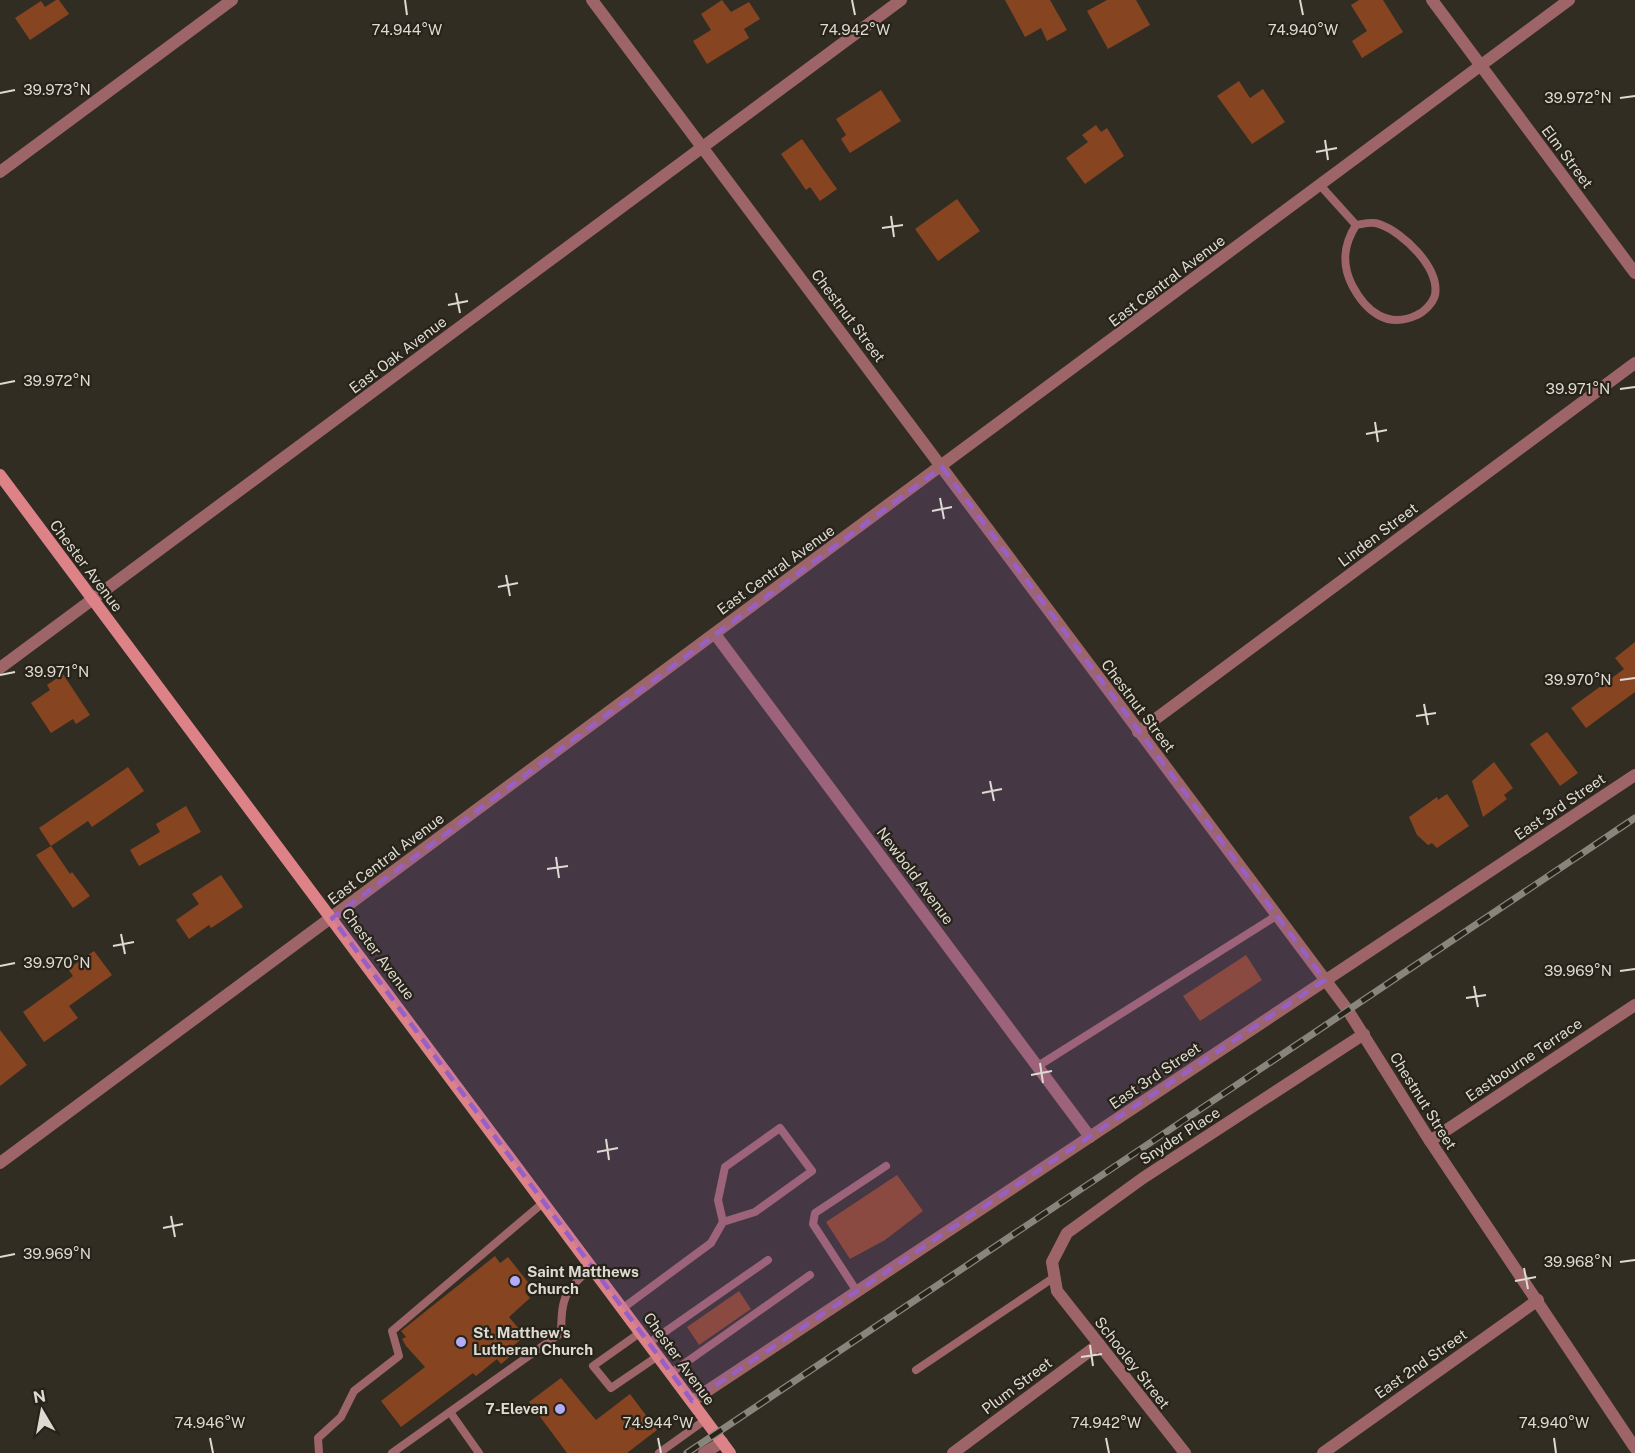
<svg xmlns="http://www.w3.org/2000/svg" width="1635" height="1453" viewBox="0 0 1635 1453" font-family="'Public Sans',sans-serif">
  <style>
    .building { fill: #874421 }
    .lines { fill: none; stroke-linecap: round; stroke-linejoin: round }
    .service { stroke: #9e6568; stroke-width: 8 }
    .minor { stroke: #9e6568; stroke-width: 12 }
    .secondary { stroke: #dd8388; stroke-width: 12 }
    .rail-casing { stroke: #89857d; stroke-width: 7 }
    .rail { stroke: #272319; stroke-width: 4.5; stroke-dasharray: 14; stroke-linecap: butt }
    .marked { fill: #9860c5; fill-opacity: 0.2; stroke: #9860c5; stroke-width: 4.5; stroke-dasharray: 12 8; stroke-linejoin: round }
    .ticks { fill: none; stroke: #dddad3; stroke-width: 2 }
    .poi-dot { fill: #b3adf9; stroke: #272319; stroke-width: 2 }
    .labels { text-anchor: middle; stroke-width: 4.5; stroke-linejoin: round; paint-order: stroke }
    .street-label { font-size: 15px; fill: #dddad3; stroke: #272319 }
    .poi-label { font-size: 15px; font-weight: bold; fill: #dddad3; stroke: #272319; text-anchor: start }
    .ticks-label { font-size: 15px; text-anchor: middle; fill: #dddad3; stroke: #272319; stroke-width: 4.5; stroke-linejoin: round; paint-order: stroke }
  </style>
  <rect width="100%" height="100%" fill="#312d23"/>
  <g class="building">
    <polygon points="56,0 59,0 69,14 30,40 15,18 41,1 45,7"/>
    <polygon points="722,0 731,12 749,2 760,19 744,29 749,38 707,64 693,41 711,30 701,14"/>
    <polygon points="1005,0 1050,0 1067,30 1047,41 1041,28 1025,37"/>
    <polygon points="1107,0 1136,0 1150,25 1108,49 1087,11"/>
    <polygon points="1359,0 1383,0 1403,32 1362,58 1352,41 1367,31 1351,5"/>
    <polygon points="1239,81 1250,98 1263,89 1285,122 1252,144 1217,96"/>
    <polygon points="881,90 901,121 850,153 841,139 846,135 836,119"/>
    <polygon points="1096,125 1101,132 1107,128 1124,156 1085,184 1066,158 1088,142 1082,135"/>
    <polygon points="802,139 837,189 820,201 810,187 806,190 781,154"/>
    <polygon points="957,199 980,231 938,261 915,229"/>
    <polygon points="1635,642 1635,692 1586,728 1571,708 1624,669 1615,658"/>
    <polygon points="63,674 90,715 76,724 73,719 51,733 31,703 50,690 47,685"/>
    <polygon points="1547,732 1578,773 1560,786 1530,744"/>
    <polygon points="1494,762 1513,788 1504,795 1507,799 1483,817 1472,781"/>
    <polygon points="128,767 144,791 92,827 88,821 51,846 39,828"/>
    <polygon points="1447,794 1469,826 1437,848 1432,843 1428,845 1417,835 1409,817 1437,797 1438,800"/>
    <polygon points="186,806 201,832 139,866 130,850 160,832 156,824"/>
    <polygon points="51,846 70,874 72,872 90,896 73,908 36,855"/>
    <polygon points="221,875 243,907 211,928 209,925 189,939 176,920 199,904 192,894"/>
    <polygon points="94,951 112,975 69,1006 78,1018 44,1042 23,1012 73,976 68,969"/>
    <polygon points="1246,955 1262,980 1200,1021 1183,996"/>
    <polygon points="0,1030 27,1065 0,1086"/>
    <polygon points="897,1175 923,1211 885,1240 850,1259 826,1222"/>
    <polygon points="495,1256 500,1263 508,1257 531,1286 525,1292 530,1298 509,1317 525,1336 508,1350 512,1355 501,1364 497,1359 476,1376 473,1373 401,1427 381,1401 425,1367 406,1346 402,1339 406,1337 401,1331"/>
    <polygon points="739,1291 751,1309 699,1345 687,1327"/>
    <polygon points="561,1378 596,1420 630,1394 657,1430 627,1453 567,1453 529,1402"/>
  </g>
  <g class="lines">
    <g class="service">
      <path d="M1319,184L1356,225C1344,244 1341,263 1352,285C1366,312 1388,329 1417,315C1424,312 1433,303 1435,295C1440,268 1403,232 1379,224C1372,221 1363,224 1356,225"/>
      <polyline points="1038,1066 1276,916"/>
      <polyline points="856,1290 813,1224 815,1213 886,1166"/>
      <polyline points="623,1308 711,1243 723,1222 718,1200 725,1167 780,1128 812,1171 755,1212 723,1222"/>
      <polyline points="641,1332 593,1366 611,1388 658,1356"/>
      <polyline points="649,1343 768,1260"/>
      <polyline points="916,1370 1053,1278"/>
      <polyline points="671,1373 810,1275"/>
      <polyline points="450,1412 479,1453"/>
      <polyline points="319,1453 318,1438 341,1417 354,1391 399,1356 392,1331 544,1202"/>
      <path d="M392,1453L561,1333C562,1294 564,1293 592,1267"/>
      <polyline points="659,1453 705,1420"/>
    </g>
    <g class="minor">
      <polyline points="592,0 1347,1009 1430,1141 1635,1448"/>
      <polyline points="1432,0 1635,273"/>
      <polyline points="0,172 232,0"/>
      <polyline points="715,634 1090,1137"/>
      <polyline points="0,668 901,0"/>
      <polyline points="1138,732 1635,363"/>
      <polyline points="1430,1141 1635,1005"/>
      <polyline points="0,1163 1569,0"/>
      <polyline points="692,1401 1635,775"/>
      <polyline points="704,1453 722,1442"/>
      <polyline points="953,1453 1099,1344"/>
      <polyline points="1185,1453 1057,1291 1052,1262 1067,1233 1143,1178 1364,1034"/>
      <polyline points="1323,1453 1538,1300"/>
    </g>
    <polyline class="secondary" points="0,475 730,1453"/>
    <g class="rail-casing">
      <polyline id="rail" points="687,1453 1635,818"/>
    </g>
    <use href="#rail" class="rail"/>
  </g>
  <path class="marked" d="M942,467L1325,980L692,1401L332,918Z"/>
  <path class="ticks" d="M405,0L407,15M852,0L855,15M1300,0L1303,15M0,93L15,90M1620,98L1635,96M1325,140L1328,160M1316,152L1337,148M891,216L894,237M882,228L903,225M456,293L460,313M448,305L468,301M0,384L15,381M1620,389L1635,387M1375,422L1378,442M1366,434L1387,430M940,498L944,519M932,511L952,507M506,575L510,596M498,587L518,583M0,675L15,672M1620,680L1635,678M1424,704L1428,725M1416,716L1436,713M990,781L994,801M982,793L1002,789M556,857L559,878M547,869L568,866M121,934L125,954M113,946L134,942M0,966L15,963M1620,971L1635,969M1474,986L1478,1007M1466,998L1486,995M1040,1063L1043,1083M1031,1075L1052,1071M606,1139L609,1160M597,1152L618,1148M171,1216L175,1237M163,1228L183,1224M0,1257L15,1254M1620,1262L1635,1260M1524,1268L1528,1289M1515,1281L1536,1277M1090,1345L1093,1366M1081,1357L1102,1354M210,1438L213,1453M658,1438L661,1453M1106,1438L1109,1453M1554,1438L1556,1453"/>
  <g class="poi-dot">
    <circle cx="515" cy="1281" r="6"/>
    <circle cx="461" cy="1342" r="6"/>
    <circle cx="560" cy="1409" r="6"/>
  </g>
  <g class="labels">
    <g class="street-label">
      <text transform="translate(1567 157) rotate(53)" y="5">Elm Street</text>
      <text transform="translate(1167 281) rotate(-37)" y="5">East Central Avenue</text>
      <text transform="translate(848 316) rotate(53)" y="5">Chestnut Street</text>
      <text transform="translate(398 355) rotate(-37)" y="5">East Oak Avenue</text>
      <text transform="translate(1378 535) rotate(-37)" y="5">Linden Street</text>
      <text transform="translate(86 566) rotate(53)" y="5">Chester Avenue</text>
      <text transform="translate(776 570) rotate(-36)" y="5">East Central Avenue</text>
      <text transform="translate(1138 706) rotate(53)" y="5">Chestnut Street</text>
      <text transform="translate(1560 807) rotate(-34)" y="5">East 3rd Street</text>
      <text transform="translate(386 859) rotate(-37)" y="5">East Central Avenue</text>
      <text transform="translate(915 876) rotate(53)" y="5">Newbold Avenue</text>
      <text transform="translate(378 954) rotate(53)" y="5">Chester Avenue</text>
      <text transform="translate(1524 1060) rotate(-34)" y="5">Eastbourne Terrace</text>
      <text transform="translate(1155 1076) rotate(-34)" y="5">East 3rd Street</text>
      <text transform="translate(1423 1101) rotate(58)" y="5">Chestnut Street</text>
      <text transform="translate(1180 1136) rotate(-33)" y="5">Snyder Place</text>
      <text transform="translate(679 1359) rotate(54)" y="5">Chester Avenue</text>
      <text transform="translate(1132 1363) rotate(52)" y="5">Schooley Street</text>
      <text transform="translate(1421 1364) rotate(-35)" y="5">East 2nd Street</text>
      <text transform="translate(1017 1386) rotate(-37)" y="5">Plum Street</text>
    </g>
    <g class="poi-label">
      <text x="527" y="1277">Saint Matthews<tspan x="527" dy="17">Church</tspan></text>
      <text x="473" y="1338">St. Matthew's<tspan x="473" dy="17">Lutheran Church</tspan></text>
      <text x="548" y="1414" text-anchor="end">7-Eleven</text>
    </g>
  </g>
  <g class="ticks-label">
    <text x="407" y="35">74.944°W</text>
    <text x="855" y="35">74.942°W</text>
    <text x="1303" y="35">74.940°W</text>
    <text x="57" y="95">39.973°N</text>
    <text x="1578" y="103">39.972°N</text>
    <text x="57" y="386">39.972°N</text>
    <text x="1578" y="394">39.971°N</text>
    <text x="57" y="677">39.971°N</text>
    <text x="1578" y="685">39.970°N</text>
    <text x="57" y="968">39.970°N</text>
    <text x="1578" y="976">39.969°N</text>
    <text x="57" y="1259">39.969°N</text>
    <text x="1578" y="1267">39.968°N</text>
    <text x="210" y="1428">74.946°W</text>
    <text x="658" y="1428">74.944°W</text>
    <text x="1106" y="1428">74.942°W</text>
    <text x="1554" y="1428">74.940°W</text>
  </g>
  <g transform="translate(42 1411) rotate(350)" stroke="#272319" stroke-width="4.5" paint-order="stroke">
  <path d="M0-4.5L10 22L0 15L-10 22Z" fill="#dddad3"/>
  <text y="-9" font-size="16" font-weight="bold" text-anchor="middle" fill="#dddad3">N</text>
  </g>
</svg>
